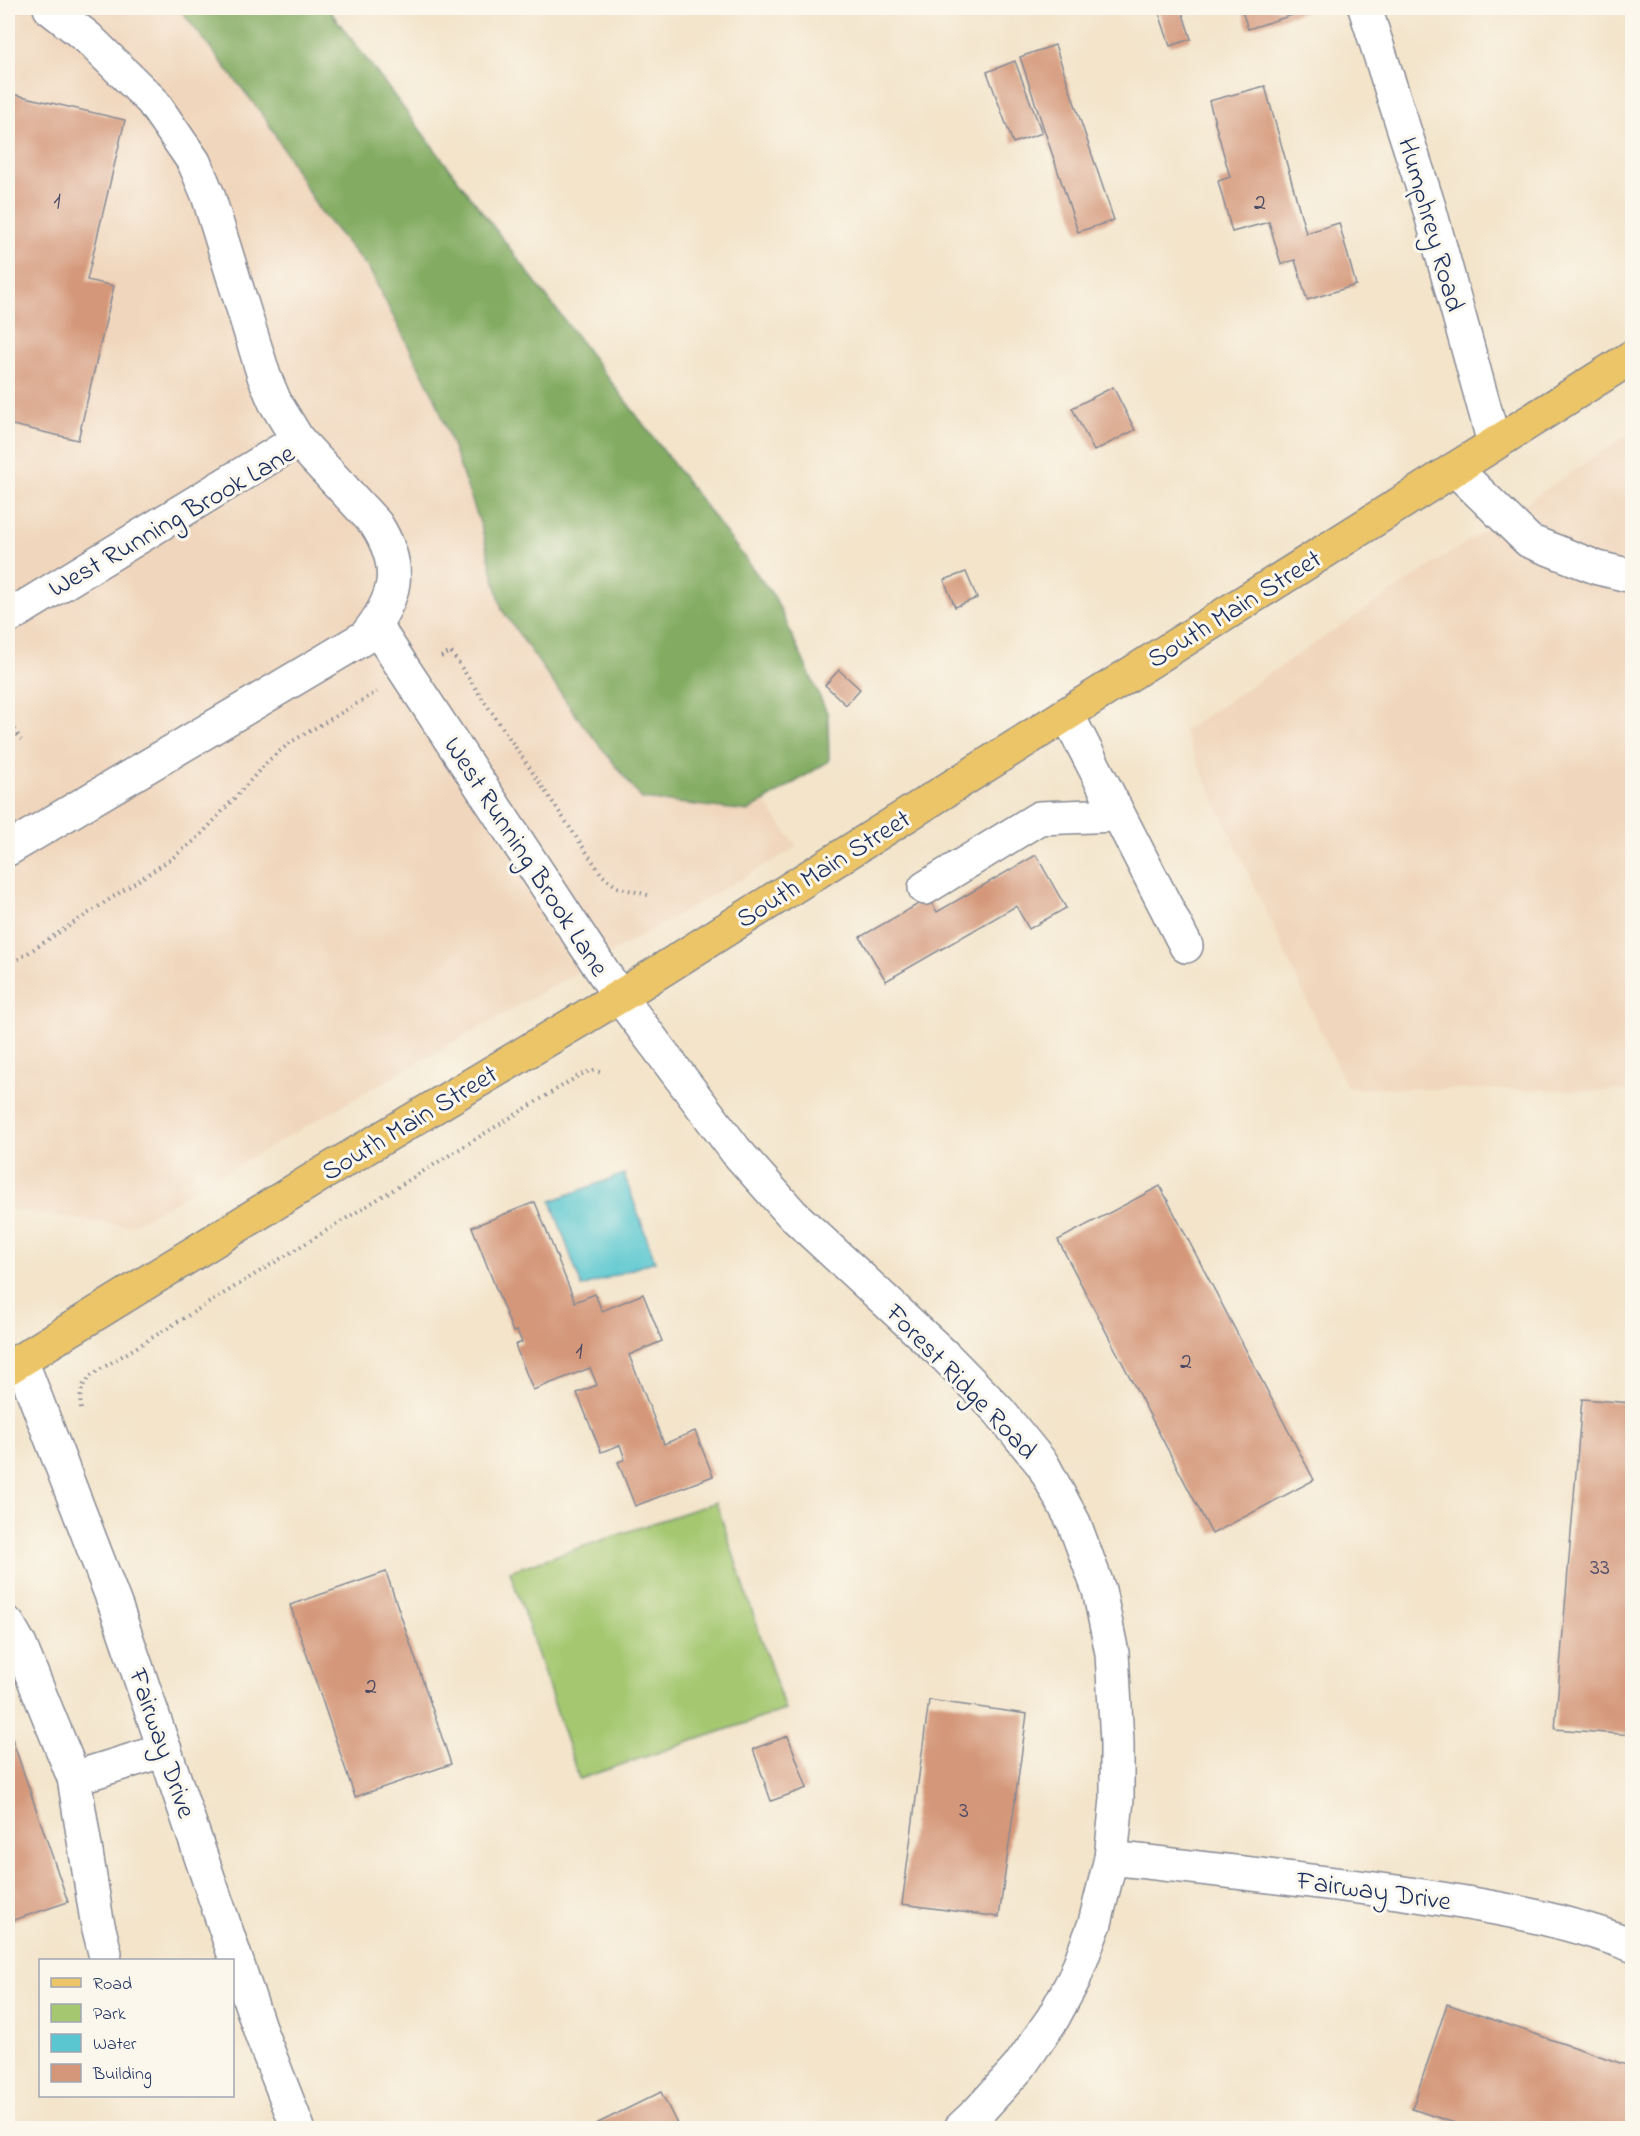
<svg xmlns="http://www.w3.org/2000/svg" width="1640" height="2136" viewBox="0 0 1640 2136" font-family="'Indie Flower',sans-serif">
  <style>
    .built { fill: #f0d6bc }
    .green { fill: #a4c770; stroke: #607b67; stroke-width: 1.5 }
    .forest { fill: #83ac62; stroke: #4f6e60; stroke-width: 1.5 }
    .water { fill: #5ac7d0; stroke: #3a7b97; stroke-width: 1.5 }
    .building { fill: #d49779 }
    .lines { fill: none; stroke-linecap: round; stroke-linejoin: round }
    .minor-casing { stroke: #878a94; stroke-width: 36 }
    .major-casing { stroke: #878a94; stroke-width: 36 }
    .path { stroke: #878a94; stroke-width: 4; stroke-dasharray: 1.5 4.5; stroke-linecap: butt }
    .minor { stroke: #fff; stroke-width: 33 }
    .major { stroke: #edc569; stroke-width: 33 }
    .labels { text-anchor: middle; stroke-width: 6; stroke-linejoin: round; paint-order: stroke }
    .number-label { font-size: 24px; fill: #494965 }
    .street-label { font-size: 27px; fill: #1b2f5e; stroke: #fbf7ec }
  </style>
  <rect width="100%" height="100%" fill="#fbf7ec"/>
  <filter id="ink" filterUnits="userSpaceOnUse"><feTurbulence type="fractalNoise" baseFrequency=".0167" numOctaves="2"/><feDisplacementMap in="SourceGraphic" scale="12" xChannelSelector="R" yChannelSelector="G"/><feConvolveMatrix kernelMatrix="1 2 1 2 8 2 1 2 1" color-interpolation-filters="sRGB"/></filter>
  <filter id="wash" filterUnits="userSpaceOnUse"><feTurbulence type="fractalNoise" baseFrequency=".008" numOctaves="4" result="noise"/><feDisplacementMap in="SourceGraphic" scale="24" xChannelSelector="R" yChannelSelector="G"/><feGaussianBlur stdDeviation="1.35" result="paint"/><feColorMatrix in="noise" values="0 0 0 0 0 0 0 0 0 0 0 0 0 0 0 0 0 1.4 0 .05"/><feComposite in="paint" operator="in"/></filter>
  <g filter="url(#wash)">
    <rect width="100%" height="100%" fill="#f3e4ca"/>
    <g class="built">
      <polygon points="8,8 199,8 797,847 131,1226 8,1210"/>
      <polygon points="1632,432 1632,1091 1347,1088 1183,731"/>
    </g>
    <polygon class="green" points="716,1502 785,1710 579,1779 510,1571"/>
    <polygon class="forest" points="179,8 330,8 333,15 775,598 828,715 829,761 749,811 642,799 578,718 502,610 482,529 436,400 369,269 319,210 266,119"/>
    <polygon class="water" points="624,1174 655,1261 582,1287 551,1201"/>
    <g id="blocks">
      <g class="building">
        <polygon points="1165,8 1181,8 1191,39 1170,46 1158,10"/>
        <polygon points="1241,8 1304,8 1305,11 1248,29"/>
        <polygon points="1055,45 1114,220 1078,232 1020,57"/>
        <polygon points="1015,61 1042,133 1013,143 987,72"/>
        <polygon points="1265,86 1306,233 1339,223 1356,285 1307,300 1295,260 1281,264 1269,222 1232,232 1218,181 1230,177 1209,101"/>
        <polygon points="8,93 125,120 87,280 114,286 78,440 8,424"/>
        <polygon points="1113,387 1135,430 1094,451 1072,408"/>
        <polygon points="966,572 977,598 955,607 944,580"/>
        <polygon points="839,670 860,689 846,705 825,685"/>
        <polygon points="1036,855 1066,908 1029,929 1016,906 886,981 860,937 929,898 937,912"/>
        <polygon points="1160,1186 1314,1480 1212,1534 1058,1240"/>
        <polygon points="535,1202 575,1302 595,1294 602,1311 643,1294 662,1341 629,1355 664,1444 695,1431 713,1476 635,1506 618,1462 625,1459 620,1445 601,1452 577,1393 597,1385 590,1368 533,1390 515,1345 522,1342 517,1331 513,1332 472,1227"/>
        <polygon points="1582,1399 1632,1403 1632,1735 1555,1729"/>
        <polygon points="386,1572 451,1764 355,1797 290,1605"/>
        <polygon points="929,1700 1027,1714 999,1917 902,1904"/>
        <polygon points="8,1727 68,1902 8,1922"/>
        <polygon points="788,1736 807,1788 771,1801 753,1749"/>
        <polygon points="1447,2004 1632,2067 1632,2128 1470,2128 1412,2109"/>
        <polygon points="661,2092 679,2128 588,2128"/>
      </g>
    </g>
  </g>
  <g filter="url(#ink)">
    <use href="#blocks" fill-opacity="0" stroke="#878a94" stroke-width="1.5"/>
    <g class="lines">
      <g class="minor-casing">
        <g id="minor">
          <polyline points="50,8 88,38 152,101 194,162 208,195 264,376 275,402 298,440"/>
          <polyline points="1365,8 1429,207 1494,443"/>
          <polyline points="1455,469 1529,541 1598,568 1632,576"/>
          <path d="M8,617L298,440L376,524C404,568 397,598 365,637L8,849"/>
          <polyline points="375,625 619,996 736,1151 792,1214 945,1356 999,1411 1043,1465 1074,1523 1099,1590 1112,1653 1117,1743 1117,1799 1111,1858 1095,1923 1074,1979 1053,2018 1019,2067 979,2111 961,2128"/>
          <polyline points="1067,714 1186,946"/>
          <polyline points="925,888 1039,818 1118,815"/>
          <polyline points="21,1360 116,1607 262,2036 298,2128"/>
          <polyline points="8,1624 19,1643 74,1778"/>
          <path d="M1111,1858C1207,1869 1302,1879 1397,1892C1477,1904 1556,1916 1632,1945"/>
          <polyline points="105,1953 97,1921 74,1778 165,1750"/>
        </g>
      </g>
      <g class="major-casing">
        <polyline id="major" points="8,1368 317,1177 627,992 1632,357"/>
      </g>
      <g class="path">
        <polyline points="441,657 451,652 602,875 617,887 648,895"/>
        <polyline points="8,719 21,740"/>
        <polyline points="8,966 171,859 199,837 269,760 291,742 377,692"/>
        <path d="M81,1409C79,1391 82,1382 96,1372L580,1075L592,1070L603,1073"/>
      </g>
      <use href="#minor" class="minor"/>
      <use href="#major" class="major"/>
    </g>
  </g>
  <g class="labels">
    <g class="number-label">
      <text x="57" y="208">1</text>
      <text x="1260" y="209">2</text>
      <text x="579" y="1358">1</text>
      <text x="1186" y="1368">2</text>
      <text x="1600" y="1574">33</text>
      <text x="371" y="1693">2</text>
      <text x="964" y="1817">3</text>
    </g>
    <g class="street-label">
      <text transform="translate(1432 224) rotate(74)" y="9">Humphrey Road</text>
      <text transform="translate(171 520) rotate(-30)" y="9">West Running Brook Lane</text>
      <text transform="translate(1234 608) rotate(-32)" y="9">South Main Street</text>
      <text transform="translate(527 856) rotate(57)" y="9">West Running Brook Lane</text>
      <text transform="translate(823 868) rotate(-32)" y="9">South Main Street</text>
      <text transform="translate(409 1122) rotate(-31)" y="9">South Main Street</text>
      <text transform="translate(962 1381) rotate(46)" y="9">Forest Ridge Road</text>
      <text transform="translate(163 1743) rotate(71)" y="9">Fairway Drive</text>
      <text transform="translate(1374 1890) rotate(8)" y="9">Fairway Drive</text>
    </g>
  </g>
  <rect width="1640" height="2136" fill="none" stroke="#fbf7ec" stroke-width="30"/>
  <rect x="39" y="1959" width="195" height="138" fill="#fbf7ec" stroke="#a1a7b3" stroke-width="1.5"/>
  <rect x="51" y="1978" width="30" height="9" fill="#edc569" stroke="#a1a7b3" stroke-width="1.5"/>
  <text x="93" y="1989" font-size="18" fill="#1b2f5e">Road</text>
  <rect x="51" y="2004" width="30" height="18" fill="#a4c770" stroke="#a1a7b3" stroke-width="1.5"/>
  <text x="93" y="2019" font-size="18" fill="#1b2f5e">Park</text>
  <rect x="51" y="2034" width="30" height="18" fill="#5ac7d0" stroke="#a1a7b3" stroke-width="1.5"/>
  <text x="93" y="2049" font-size="18" fill="#1b2f5e">Water</text>
  <rect x="51" y="2064" width="30" height="18" fill="#d49779" stroke="#a1a7b3" stroke-width="1.5"/>
  <text x="93" y="2079" font-size="18" fill="#1b2f5e">Building</text>
</svg>
